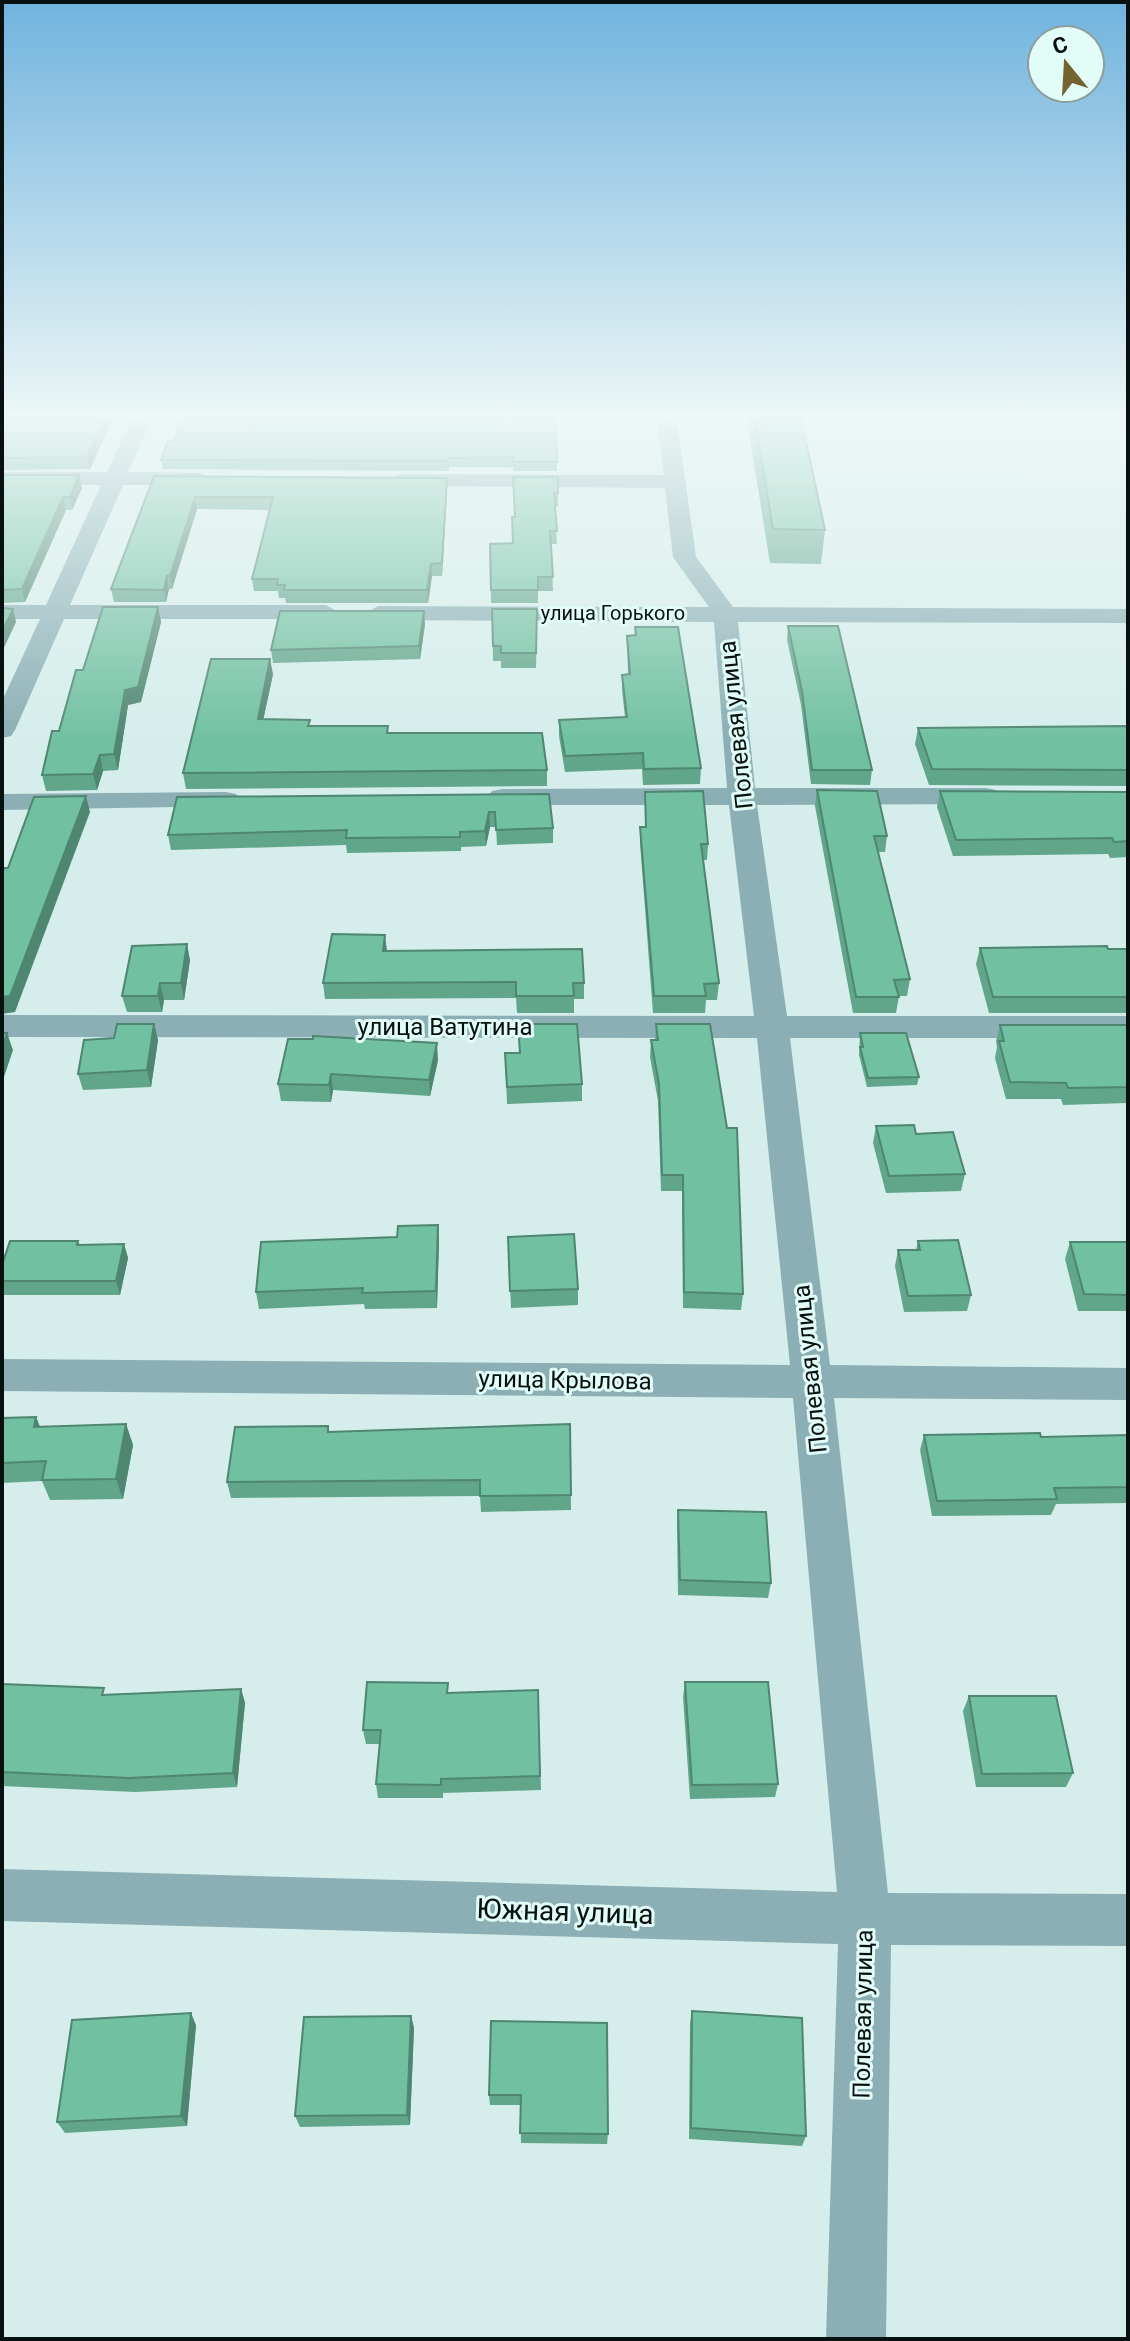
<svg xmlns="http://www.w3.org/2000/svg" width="1130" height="2341" viewBox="0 0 1130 2341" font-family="Roboto,sans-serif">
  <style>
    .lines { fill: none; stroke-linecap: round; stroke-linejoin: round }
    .minor { fill: #8bafb4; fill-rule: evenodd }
    .wall { fill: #61a58b }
    .shaded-wall { fill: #4f8671 }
    .building { fill: #71c0a2; stroke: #4f8671; stroke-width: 2 }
    .labels { text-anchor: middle; stroke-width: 6; stroke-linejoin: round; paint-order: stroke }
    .far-street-label { font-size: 20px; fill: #081110; stroke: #e2fcf8 }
    .street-label { font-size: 24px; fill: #081110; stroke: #e2fcf8 }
    .near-street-label { font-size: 28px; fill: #081110; stroke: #e2fcf8 }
  </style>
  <rect width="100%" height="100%" fill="#d5eeeb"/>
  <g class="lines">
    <g class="minor">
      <polygon points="134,414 154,414 128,472 200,473 211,479 200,485 123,485 70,605 326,605 338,612 326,619 64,619 15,730 11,736 2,738 2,701 40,619 2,619 2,605 46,605 101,485 2,484 2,472 107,472"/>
      <polygon points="656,414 676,414 696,557 733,607 1128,609 1128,623 738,622 755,788 986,788 996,790 1000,796 996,802 986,804 757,805 787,1016 1128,1016 1128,1038 790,1038 830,1365 1128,1368 1128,1400 834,1398 888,1893 1128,1894 1128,1946 891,1945 886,2339 826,2339 838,1944 2,1921 2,1869 837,1892 793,1398 2,1391 2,1359 790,1365 757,1038 2,1037 2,1015 754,1016 729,805 502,805 492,803 488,797 492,791 502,789 727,788 714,622 378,620 366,613 378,606 709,607 673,557 665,488 400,486 389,480 400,474 664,475"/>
      <polygon points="226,792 236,794 240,800 236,806 2,810 2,794"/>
    </g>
  </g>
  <g class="wall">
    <polygon points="2,414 115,414 90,469 2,470"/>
    <polygon points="555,414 557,471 513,471 513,467 449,467 449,471 163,469 161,460"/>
    <polygon points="746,414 800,414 825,530 821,564 770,563"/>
    <polygon points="2,475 82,488 72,510 66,510 25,602 2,603"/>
    <polygon points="154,476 447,478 447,490 442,576 432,576 428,603 286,603 285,598 279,598 278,591 254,591 252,579 270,510 197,509 172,589 169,589 166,602 114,602 111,589"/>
    <polygon points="558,477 558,506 555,506 557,544 551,544 553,591 538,591 538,603 491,603 490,544 513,543 515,517"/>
    <polygon points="158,607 161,622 141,702 128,705 118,770 103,771 97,790 46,791 42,775 83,670"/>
    <polygon points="492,609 537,624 536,668 501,668 501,661 493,661"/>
    <polygon points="425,624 420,659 273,663 271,650"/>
    <polygon points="788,626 872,770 870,785 811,784 801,705 787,640"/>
    <polygon points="635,627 701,768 700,784 643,785 642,769 565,772 559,736 559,720 625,717 622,690 622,675 628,674 627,636 635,635"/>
    <polygon points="273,674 263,720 310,726 388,733 547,770 547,786 186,789 183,773"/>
    <polygon points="1128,726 1128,786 929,785 915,744 918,728"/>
    <polygon points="817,790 887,836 885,852 878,852 910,979 907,996 899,996 896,1013 853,1013 815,806"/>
    <polygon points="940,791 1128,792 1128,857 1110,858 1108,854 953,856 937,807"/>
    <polygon points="645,792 708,844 707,860 703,860 719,983 717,1000 706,1000 705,1013 653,1013 640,843 640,827 645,827"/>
    <polygon points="549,794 553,828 553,843 497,845 496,827 490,827 486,846 461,847 461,851 347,853 346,845 171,850 168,835"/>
    <polygon points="980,948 1128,949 1128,1013 989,1013 976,964"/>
    <polygon points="387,951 584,983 584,999 574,999 574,1013 517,1013 516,998 325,999 323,983"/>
    <polygon points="190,960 184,1000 164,1000 162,1012 127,1012 122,996"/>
    <polygon points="154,1024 158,1040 151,1087 83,1090 78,1074 114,1038"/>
    <polygon points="656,1024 743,1294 741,1310 683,1308 682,1191 661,1191 658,1101 650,1057 651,1040 655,1040"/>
    <polygon points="1000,1025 1128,1025 1128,1103 1063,1105 1061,1099 1006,1099 995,1058 997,1047 996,1041"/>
    <polygon points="860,1033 919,1077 917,1085 867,1087 859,1055"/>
    <polygon points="288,1039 438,1060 430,1096 333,1090 331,1102 281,1101 278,1084"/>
    <polygon points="505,1053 582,1084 582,1101 507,1104"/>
    <polygon points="876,1126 916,1134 965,1174 961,1191 886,1193 873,1143"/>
    <polygon points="438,1225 439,1241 437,1308 365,1309 364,1304 259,1309 256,1292 397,1237"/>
    <polygon points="508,1237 578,1289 578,1305 511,1308"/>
    <polygon points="78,1241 80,1245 124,1244 128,1258 120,1295 2,1295 2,1265"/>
    <polygon points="918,1241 971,1295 967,1311 904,1312 895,1266 898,1250 916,1250"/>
    <polygon points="1070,1242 1128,1242 1128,1311 1078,1311 1065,1259"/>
    <polygon points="36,1417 40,1427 126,1424 133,1445 123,1499 50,1500 42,1481 2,1483 2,1418"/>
    <polygon points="570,1424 571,1510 481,1512 480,1496 231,1498 227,1482 329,1432"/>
    <polygon points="924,1435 1041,1437 1128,1435 1128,1503 1056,1504 1051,1515 932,1516 920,1450"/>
    <polygon points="678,1510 771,1583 768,1598 678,1595 677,1525"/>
    <polygon points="685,1682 778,1784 775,1797 690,1799 683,1697"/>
    <polygon points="2,1684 107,1695 241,1689 245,1703 237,1787 135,1792 2,1786"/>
    <polygon points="538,1690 541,1790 443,1793 443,1798 378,1798 376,1784 380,1744 366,1744 363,1730 449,1693"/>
    <polygon points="969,1696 1073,1773 1066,1787 976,1787 963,1711"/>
    <polygon points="692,2011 806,2136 802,2146 689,2139 690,2023"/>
    <polygon points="411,2016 414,2028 410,2125 300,2127 295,2116"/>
    <polygon points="491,2021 608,2134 607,2144 521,2143 520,2105 490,2105 489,2095"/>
    <polygon points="196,2025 187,2126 65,2133 57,2122"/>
  </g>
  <g class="shaded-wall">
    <polygon points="107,414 115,414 90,469 87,457"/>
    <polygon points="79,475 82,488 72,510 70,497"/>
    <polygon points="447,478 447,490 442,576 442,563"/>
    <polygon points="63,497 66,510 25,602 22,589"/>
    <polygon points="195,497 197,509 172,589 170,576"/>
    <polygon points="431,564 432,576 428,603 427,590"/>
    <polygon points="167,576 169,589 166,602 164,590"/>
    <polygon points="158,607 161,622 141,702 128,705 118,770 114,754 125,690"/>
    <polygon points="13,609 16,622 2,652 2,632"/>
    <polygon points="424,611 425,624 420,659 419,646"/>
    <polygon points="270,659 273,674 260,735 258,719"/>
    <polygon points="100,755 103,771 97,790 93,774"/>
    <polygon points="86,796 90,812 15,1012 2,1014 2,997"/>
    <polygon points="489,812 490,827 486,846 485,831"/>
    <polygon points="385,935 387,951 383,951"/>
    <polygon points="187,944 190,960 184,1000 181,983"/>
    <polygon points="160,983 164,1000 162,1012 158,996"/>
    <polygon points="154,1024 158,1040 151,1087 147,1070"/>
    <polygon points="7,1033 13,1050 2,1083 2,1049"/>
    <polygon points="437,1043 438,1060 430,1096 429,1080"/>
    <polygon points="331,1074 333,1090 331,1102 329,1085"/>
    <polygon points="438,1225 439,1241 437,1308 436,1291"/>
    <polygon points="124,1244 128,1258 120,1295 116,1281"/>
    <polygon points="36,1417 44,1437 34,1427"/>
    <polygon points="126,1424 133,1445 123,1499 116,1479"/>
    <polygon points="241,1689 245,1703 237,1787 233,1773"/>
    <polygon points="191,2013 196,2025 187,2126 181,2116"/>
    <polygon points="411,2016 414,2028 410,2125 407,2115"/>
  </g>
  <g class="building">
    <polygon points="2,414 107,414 87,457 2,458"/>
    <polygon points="183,414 555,414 557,462 513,462 513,457 448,458 448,461 161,460 168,441 174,441"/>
    <polygon points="754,414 800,414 825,530 773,529"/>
    <polygon points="2,475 79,475 70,497 63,497 22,589 2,590"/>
    <polygon points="154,476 447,478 442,563 431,564 427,590 284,590 285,585 277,585 278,579 252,579 273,497 195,497 170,576 167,576 164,590 111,589"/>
    <polygon points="513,477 558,477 558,493 554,493 557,531 550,531 553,577 538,577 538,590 491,590 490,544 513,543 512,517 515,517"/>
    <polygon points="103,607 158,607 138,687 125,690 114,754 100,755 93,774 42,775 52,731 59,731 76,670 83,670"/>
    <polygon points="2,608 13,609 2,632"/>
    <polygon points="492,609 537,609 536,653 501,653 501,646 493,646"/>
    <polygon points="280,611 424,611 419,646 271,650"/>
    <polygon points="788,626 838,626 872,770 812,770 802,691"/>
    <polygon points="635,627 678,627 701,768 644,769 643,753 565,756 559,720 627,717 622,675 630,674 627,636 636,635"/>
    <polygon points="211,659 270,659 258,719 310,720 308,726 388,726 387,733 542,733 547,770 183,773"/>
    <polygon points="1128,726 1128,770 932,769 918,728"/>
    <polygon points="817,790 877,791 887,836 874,836 910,979 894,980 899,997 856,997"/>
    <polygon points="703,791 708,844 701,844 719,983 704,984 706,996 654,996 640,827 646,827 645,792"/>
    <polygon points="940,791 1128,792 1128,841 1114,842 1112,838 956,840"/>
    <polygon points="549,794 553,828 496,830 495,812 489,812 485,831 460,832 460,837 346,838 347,830 168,835 177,797"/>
    <polygon points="86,796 10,996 2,997 2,874 4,868 8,868 34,797"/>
    <polygon points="332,934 385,935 383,951 582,949 584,983 573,983 574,996 516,996 516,982 323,983"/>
    <polygon points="187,944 181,983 160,983 158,996 122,996 132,946"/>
    <polygon points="1107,946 1108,949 1128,949 1128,997 993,997 980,948"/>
    <polygon points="117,1024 154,1024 147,1070 78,1074 84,1040 114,1038"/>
    <polygon points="518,1024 577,1024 582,1084 507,1087 505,1053 520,1053"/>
    <polygon points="656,1024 710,1024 727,1128 737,1128 743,1294 684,1292 683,1175 662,1175 659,1084 651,1040 658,1040"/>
    <polygon points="1000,1025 1128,1025 1128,1087 1068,1088 1066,1083 1010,1082 999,1041 1004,1041"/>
    <polygon points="2,1033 7,1033 2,1049"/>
    <polygon points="860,1033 906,1033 919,1077 868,1078 860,1047 863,1047"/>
    <polygon points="313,1036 437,1043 429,1080 331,1074 329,1085 278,1084 288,1039 313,1039"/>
    <polygon points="914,1125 916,1134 953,1132 965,1174 889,1176 876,1126"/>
    <polygon points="438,1225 436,1291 362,1293 363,1288 256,1292 261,1242 397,1237 398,1226"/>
    <polygon points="574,1234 578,1289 510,1291 508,1237"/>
    <polygon points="958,1240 971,1295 908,1296 898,1250 920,1250 918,1241"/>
    <polygon points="10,1241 78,1241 77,1245 124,1244 116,1281 2,1281 2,1265"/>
    <polygon points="1070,1242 1128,1242 1128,1295 1084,1294"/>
    <polygon points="36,1417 34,1427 126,1424 116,1479 42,1480 46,1461 2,1463 2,1418"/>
    <polygon points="570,1424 571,1495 480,1496 480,1480 227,1482 235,1427 328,1426 328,1432"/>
    <polygon points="1040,1433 1041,1437 1128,1435 1128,1487 1054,1488 1057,1499 937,1501 924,1435"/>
    <polygon points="678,1510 766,1512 771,1583 680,1580"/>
    <polygon points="367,1682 448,1683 447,1693 538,1690 540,1776 441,1779 441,1785 376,1784 381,1730 363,1730"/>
    <polygon points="685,1682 768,1682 778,1784 692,1785"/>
    <polygon points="2,1684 104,1688 102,1695 241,1689 233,1773 129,1778 2,1772"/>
    <polygon points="969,1696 1056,1696 1073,1773 982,1774"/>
    <polygon points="692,2011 802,2018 806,2136 691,2128"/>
    <polygon points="191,2013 181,2116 57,2122 72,2020"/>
    <polygon points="411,2016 407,2115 295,2116 304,2017"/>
    <polygon points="491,2021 607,2023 608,2134 520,2133 521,2095 489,2095"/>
  </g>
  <linearGradient id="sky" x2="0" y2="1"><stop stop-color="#71b3de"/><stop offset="0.56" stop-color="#ecf7f6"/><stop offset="1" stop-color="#ecf7f6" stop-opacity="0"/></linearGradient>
  <rect width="1130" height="742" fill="url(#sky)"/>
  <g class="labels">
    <g class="far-street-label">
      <text x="613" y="620">улица Горького</text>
    </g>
    <g class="street-label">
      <text transform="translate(736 725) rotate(-96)" y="8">Полевая улица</text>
      <text x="445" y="1035">улица Ватутина</text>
      <text transform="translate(810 1369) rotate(-96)" y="8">Полевая улица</text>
      <text transform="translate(565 1380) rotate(1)" y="8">улица Крылова</text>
      <text transform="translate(863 2014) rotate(-89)" y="8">Полевая улица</text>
    </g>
    <g class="near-street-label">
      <text transform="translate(565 1911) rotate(2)" y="10">Южная улица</text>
    </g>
  </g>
  <rect width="1130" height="2341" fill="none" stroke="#081110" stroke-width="8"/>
  <g transform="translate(1066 64) rotate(342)"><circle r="38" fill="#e2fcf8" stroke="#8b9e9b" stroke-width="2"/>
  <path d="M0-6L14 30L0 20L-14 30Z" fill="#736432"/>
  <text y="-12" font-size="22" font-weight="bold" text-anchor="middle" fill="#081110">С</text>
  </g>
</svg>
